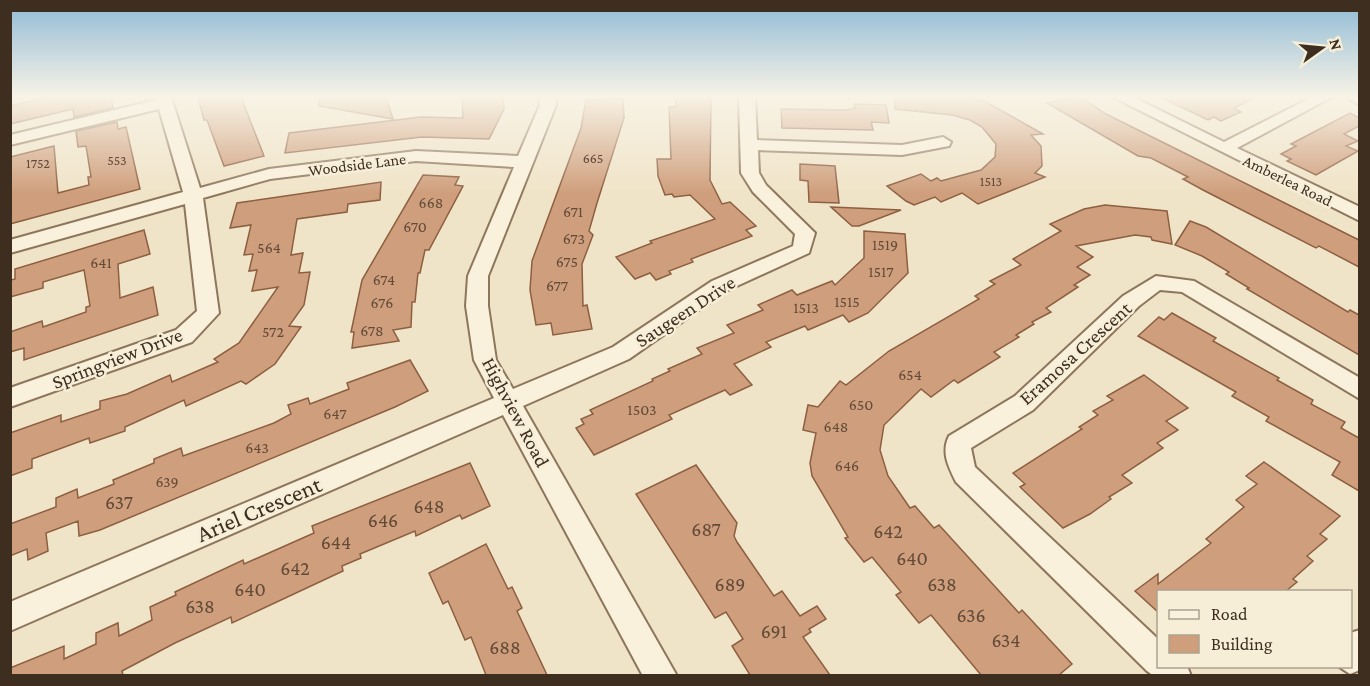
<svg xmlns="http://www.w3.org/2000/svg" width="1370" height="686" viewBox="0 0 1370 686" font-family="'Crimson Pro',serif">
  <style>
    .building { fill: #cf9f7d; stroke: #8d5f41; stroke-width: 1.5 }
    .lines { fill: none; stroke-linecap: round; stroke-linejoin: round }
    .minor-casing { stroke: #8d765c; stroke-width: 4 }
    .minor { fill: #faf1dc; fill-rule: evenodd }
    .labels { text-anchor: middle; stroke-width: 5; stroke-linejoin: round; paint-order: stroke }
    .far-number-label { font-size: 14px; fill: #624a37 }
    .far-street-label { font-size: 16px; fill: #3d2e20; stroke: #f7eed8 }
    .number-label { font-size: 16px; fill: #624a37 }
    .street-label { font-size: 20px; fill: #3d2e20; stroke: #f7eed8 }
    .near-number-label { font-size: 20px; fill: #624a37 }
    .near-street-label { font-size: 24px; fill: #3d2e20; stroke: #f7eed8 }
  </style>
  <rect width="100%" height="100%" fill="#f0e4c8"/>
  <g class="building">
    <polygon points="46,97 111,97 113,108 74,117 73,109 10,124 10,106"/>
    <polygon points="198,97 241,97 264,156 224,166 207,120 204,120"/>
    <polygon points="320,97 386,97 393,119 319,106"/>
    <polygon points="462,97 503,97 504,109 489,139 422,137 285,153 289,133 421,117 463,118"/>
    <polygon points="675,97 711,97 710,180 722,204 730,202 756,226 746,230 752,236 691,259 693,262 669,271 671,274 656,280 650,273 635,279 616,257 652,243 650,241 715,219 690,195 674,197 672,194 665,195 658,176 657,159 671,159 669,107 676,107"/>
    <polygon points="895,97 971,97 986,102 1043,134 1031,135 1041,146 1042,166 1035,173 1045,177 978,204 962,193 941,202 935,197 914,205 906,201 887,186 921,174 931,181 937,178 941,181 981,170 995,157 996,144 982,127 970,120 952,115 895,109"/>
    <polygon points="1072,97 1081,97 1106,114 1359,240 1359,267 1319,246 1316,248 1203,190 1183,179 1188,177 1151,158 1138,156 1047,103"/>
    <polygon points="1160,97 1256,97 1234,108 1241,112 1221,121 1214,117 1208,120"/>
    <polygon points="623,99 624,118 597,203 589,231 593,235 582,264 583,306 587,305 592,329 553,335 551,323 536,325 530,290 532,261 581,128 586,100"/>
    <polygon points="854,104 886,105 889,123 871,122 873,130 782,128 781,109 847,110 855,108"/>
    <polygon points="1350,113 1359,118 1359,126 1344,134 1358,141 1346,146 1358,151 1316,175 1287,161 1291,159 1281,154 1296,146 1291,144"/>
    <polygon points="117,122 118,129 126,127 140,189 10,224 10,157 54,146 58,193 89,185 88,177 91,177 86,146 78,147 76,131"/>
    <polygon points="800,164 835,166 839,203 809,202 808,181 800,180"/>
    <polygon points="423,175 459,177 455,185 463,186 429,250 425,250 420,273 418,273 415,302 412,302 411,327 393,330 399,341 352,348 354,332 351,332 362,280"/>
    <polygon points="381,182 380,200 348,204 347,212 297,219 291,255 303,253 299,273 310,272 304,305 289,326 301,327 275,364 246,384 241,381 186,406 184,400 125,427 125,431 90,443 89,438 32,459 32,468 10,476 10,433 61,415 61,422 100,409 100,401 127,394 170,375 172,382 218,362 214,359 239,343 278,287 252,291 257,270 249,271 253,254 244,255 251,225 230,228 237,203"/>
    <polygon points="1105,205 1167,211 1172,244 1152,240 1151,237 1135,235 1076,246 1093,257 1077,267 1090,275 1074,285 1078,287 1046,308 1051,312 1032,322 1034,324 1016,335 1019,337 994,352 1000,357 958,383 954,380 931,397 921,389 884,425 880,450 888,476 910,508 915,506 934,528 939,525 1019,613 1022,610 1072,664 1059,675 981,675 931,615 919,623 896,595 901,592 872,557 864,562 845,538 848,537 812,476 810,463 816,433 803,430 808,405 818,407 840,381 846,385 889,351 979,299 975,296 995,284 990,281 1021,265 1013,259 1061,231 1050,224 1084,209"/>
    <polygon points="831,207 901,210 859,226 852,226"/>
    <polygon points="1190,221 1206,227 1348,312 1350,310 1359,315 1359,355 1247,289 1249,288 1226,274 1229,272 1202,256 1175,245"/>
    <polygon points="144,230 150,254 118,264 120,298 153,287 158,315 24,360 24,348 10,352 10,332 42,321 43,327 86,312 86,307 90,306 84,270 43,282 43,288 10,297 11,280 15,279 15,269"/>
    <polygon points="864,231 905,234 908,273 868,313 849,322 843,315 808,330 805,326 766,342 771,347 734,364 752,385 730,395 725,390 669,415 672,419 594,455 576,428 584,424 581,419 593,414 590,410 653,381 652,379 670,371 668,369 702,354 697,348 734,333 727,325 763,310 758,305 792,290 797,295 832,281 835,285 864,258"/>
    <polygon points="1172,313 1216,338 1213,341 1279,378 1277,380 1313,400 1311,404 1345,422 1341,428 1359,438 1359,491 1332,475 1340,462 1266,421 1269,417 1232,396 1236,392 1138,336 1159,317 1164,320"/>
    <polygon points="410,360 428,391 395,407 100,530 79,536 78,521 46,533 48,551 28,560 27,549 10,556 10,524 56,507 56,498 77,489 78,498 114,484 113,480 154,463 154,459 181,448 183,456 274,423 291,414 288,405 308,398 310,404 349,389 347,383"/>
    <polygon points="1144,375 1188,408 1166,421 1178,430 1157,443 1163,448 1122,475 1132,483 1109,497 1111,499 1090,514 1063,528 1020,487 1025,484 1013,473 1082,429 1079,427 1098,415 1093,411 1113,400 1107,396"/>
    <polygon points="1264,462 1340,516 1320,534 1327,539 1307,556 1313,561 1293,579 1297,582 1286,591 1158,591 1158,612 1135,591 1158,574 1158,584 1211,543 1206,539 1244,507 1236,500 1257,484 1246,476"/>
    <polygon points="470,463 490,506 462,519 460,515 416,536 415,531 360,554 361,558 342,566 343,571 232,623 231,617 175,643 122,671 123,675 10,675 10,668 64,646 64,659 96,644 96,633 118,623 119,636 152,620 150,607 176,595 175,592 243,560 244,564 314,533 312,526"/>
    <polygon points="696,465 737,523 734,536 737,542 774,596 782,591 800,616 817,606 826,619 809,629 811,632 803,637 830,675 750,675 732,646 743,639 726,612 715,618 636,494"/>
    <polygon points="486,544 508,589 512,587 522,608 517,611 547,675 486,675 471,637 465,640 448,601 443,604 429,573"/>
  </g>
  <g class="lines">
    <g class="minor-casing">
      <g id="minor">
        <polygon points="155,97 171,97 200,188 269,169 416,151 518,156 540,105 539,97 555,97 556,105 488,276 488,306 496,360 513,389 613,347 712,281 793,246 795,234 753,192 741,173 739,97 755,97 757,140 902,145 943,137 951,142 949,146 902,155 758,150 759,173 766,185 815,233 809,253 726,291 629,359 523,406 677,676 643,676 503,415 10,631 10,602 494,398 474,360 466,306 468,276 514,167 416,161 270,179 203,198 219,313 192,342 10,407 10,388 176,330 197,311 185,204 10,253 10,240 183,192 159,109 10,145 10,135 156,100"/>
        <polygon points="1113,97 1133,97 1224,142 1312,97 1332,97 1237,148 1360,207 1360,221"/>
        <polygon points="1346,97 1360,97 1360,105"/>
        <path d="M1156,276L1194,281L1360,378V399L1182,292L1160,290L1139,306L1033,410L971,448L975,467L1158,639V666H1187L1191,676H1154L1147,671L956,482C948,466 941,452 949,436L1015,396L1123,296Z"/>
        <polygon points="1360,630 1360,670 1350,674 1338,666 1350,666 1350,633"/>
      </g>
    </g>
    <use href="#minor" class="minor"/>
  </g>
  <linearGradient id="sky" x2="0" y2="1"><stop stop-color="#8fbad6"/><stop offset="0.5" stop-color="#f8f3e6"/><stop offset="1" stop-color="#f8f3e6" stop-opacity="0"/></linearGradient>
  <rect width="1370" height="193" fill="url(#sky)"/>
  <g class="labels">
    <g class="far-number-label">
      <text x="593" y="163">665</text>
      <text x="117" y="165">553</text>
      <text x="38" y="168">1752</text>
      <text x="991" y="186">1513</text>
    </g>
    <g class="far-street-label">
      <text transform="translate(357 164) rotate(-7)" y="6">Woodside Lane</text>
      <text transform="translate(1288 180) rotate(26)" y="6">Amberlea Road</text>
    </g>
    <g class="number-label">
      <text x="431" y="208">668</text>
      <text x="573" y="217">671</text>
      <text x="415" y="232">670</text>
      <text x="574" y="244">673</text>
      <text x="885" y="250">1519</text>
      <text x="269" y="253">564</text>
      <text x="567" y="267">675</text>
      <text x="101" y="268">641</text>
      <text x="881" y="277">1517</text>
      <text x="384" y="285">674</text>
      <text x="557" y="291">677</text>
      <text x="847" y="307">1515</text>
      <text x="382" y="308">676</text>
      <text x="806" y="313">1513</text>
      <text x="372" y="336">678</text>
      <text x="273" y="337">572</text>
      <text x="910" y="380">654</text>
      <text x="861" y="410">650</text>
      <text x="642" y="415">1503</text>
      <text x="335" y="419">647</text>
      <text x="836" y="432">648</text>
      <text x="257" y="453">643</text>
      <text x="847" y="471">646</text>
      <text x="167" y="487">639</text>
    </g>
    <g class="street-label">
      <text transform="translate(685 311) rotate(-33)" y="7">Saugeen Drive</text>
      <text transform="translate(1075 353) rotate(-42)" y="7">Eramosa Crescent</text>
      <text transform="translate(117 358) rotate(-21)" y="7">Springview Drive</text>
      <text transform="translate(516 412) rotate(62)" y="7">Highview Road</text>
    </g>
    <g class="near-number-label">
      <text x="119" y="509">637</text>
      <text x="429" y="513">648</text>
      <text x="383" y="527">646</text>
      <text x="706" y="536">687</text>
      <text x="888" y="538">642</text>
      <text x="336" y="549">644</text>
      <text x="912" y="565">640</text>
      <text x="295" y="575">642</text>
      <text x="730" y="591">689</text>
      <text x="942" y="591">638</text>
      <text x="250" y="596">640</text>
      <text x="200" y="613">638</text>
      <text x="971" y="622">636</text>
      <text x="774" y="638">691</text>
      <text x="1006" y="647">634</text>
      <text x="505" y="654">688</text>
    </g>
    <g class="near-street-label">
      <text transform="translate(259 509) rotate(-23)" y="8">Ariel Crescent</text>
    </g>
  </g>
  <rect width="1370" height="686" fill="none" stroke="#3d2e20" stroke-width="24"/>
  <rect x="1157" y="590" width="195" height="78" fill="#f7eed8" stroke="#ada18e" stroke-width="1.5"/>
  <rect x="1169" y="610" width="30" height="9" fill="#faf1dc" stroke="#ada18e" stroke-width="1.5"/>
  <text x="1211" y="620" font-size="18" fill="#3d2e20">Road</text>
  <rect x="1169" y="635" width="30" height="18" fill="#cf9f7d" stroke="#ada18e" stroke-width="1.5"/>
  <text x="1211" y="650" font-size="18" fill="#3d2e20">Building</text>
  <g transform="translate(1322 48) rotate(75)" stroke="#f7eed8" stroke-width="4.5" paint-order="stroke">
  <path d="M0-4.5L10 22L0 15L-10 22Z" fill="#3d2e20"/>
  <text y="-9" font-size="16" font-weight="bold" text-anchor="middle" fill="#3d2e20">N</text>
  </g>
</svg>
